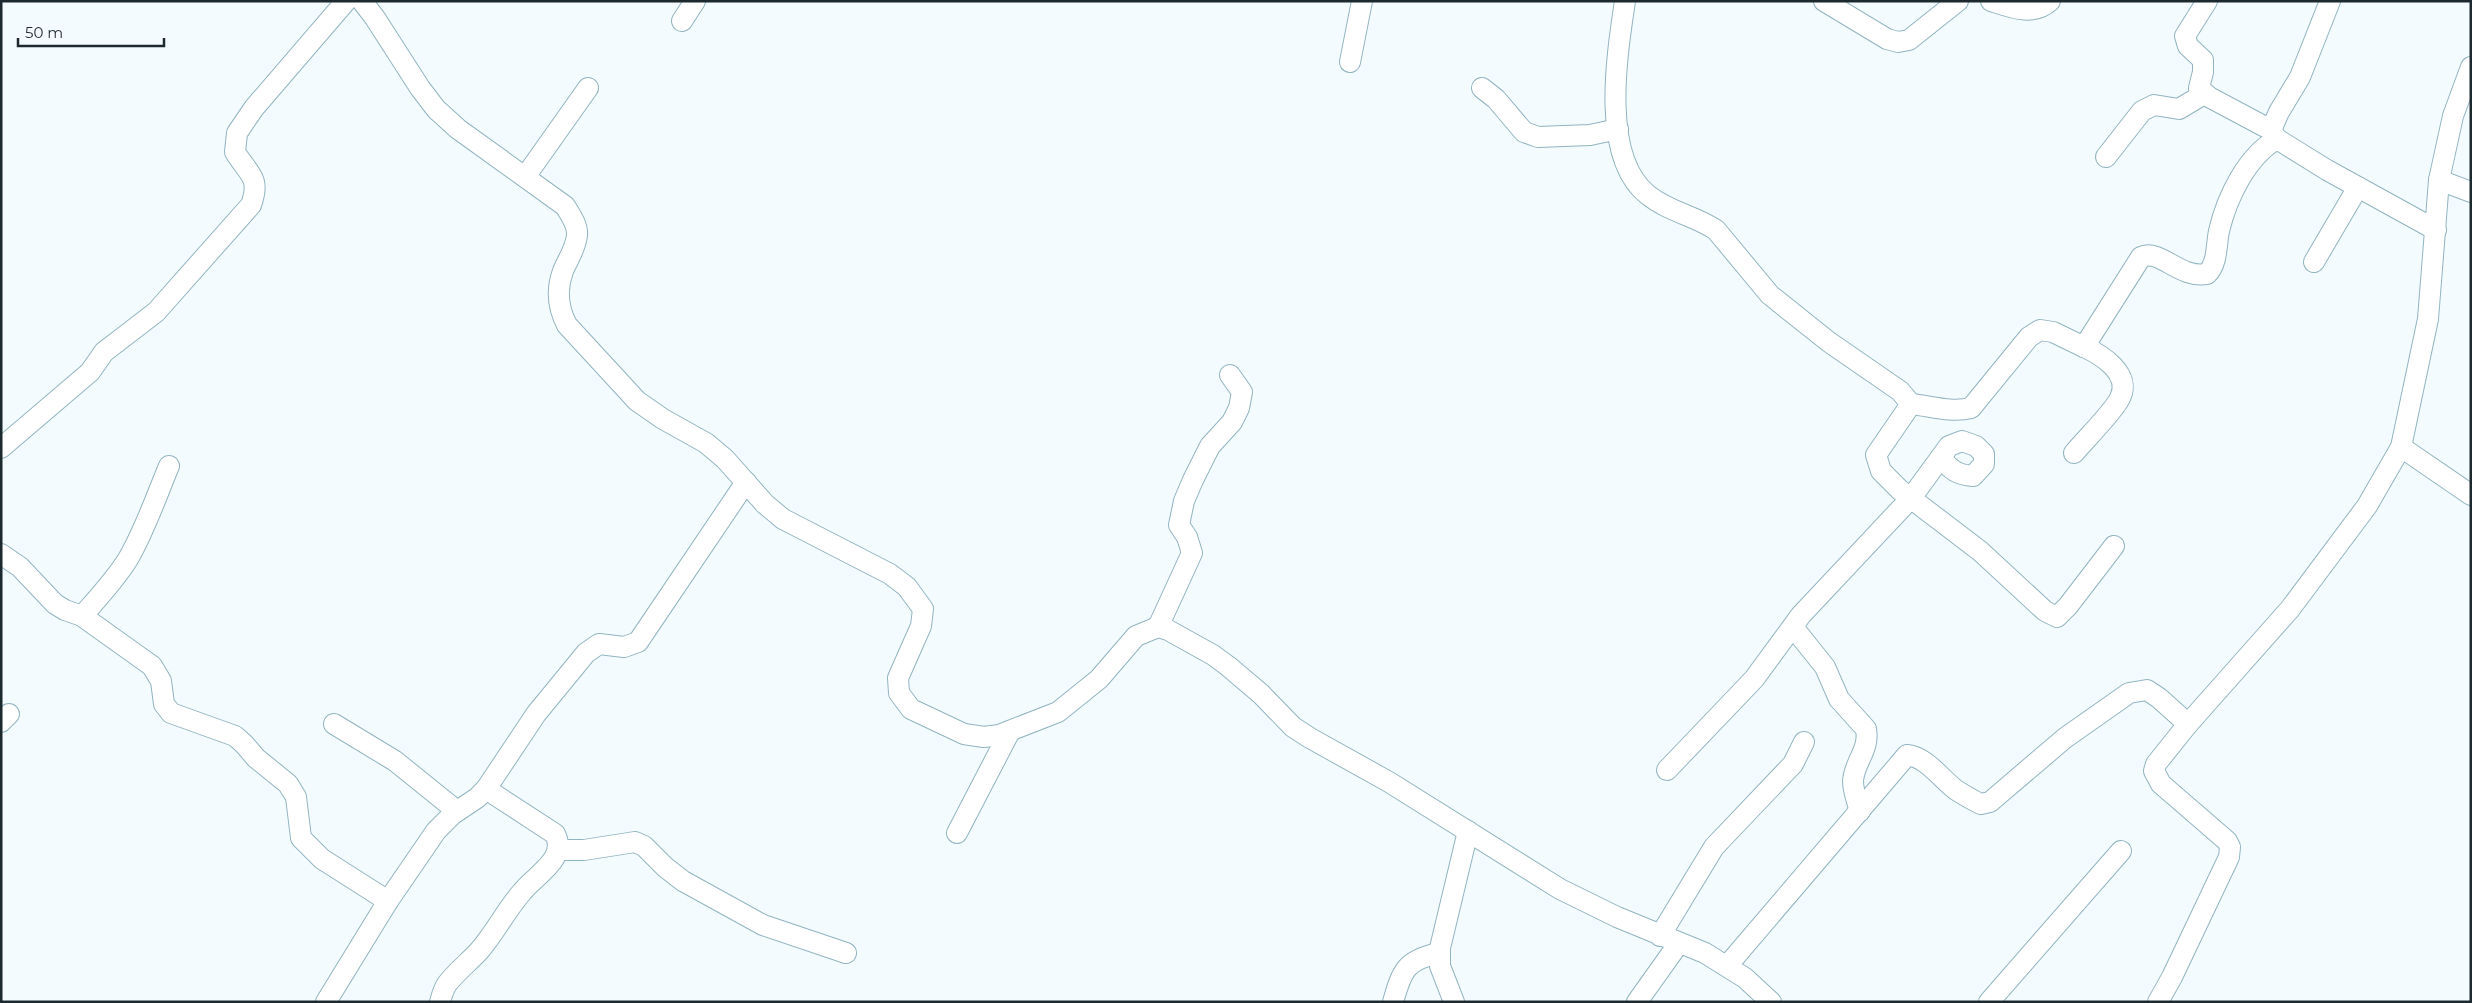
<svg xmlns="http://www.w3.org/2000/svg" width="2472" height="1003" viewBox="0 0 2472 1003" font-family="Montserrat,sans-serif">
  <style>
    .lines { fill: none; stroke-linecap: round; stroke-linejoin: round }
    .minor-casing { stroke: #91b4c1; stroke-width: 22 }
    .minor { stroke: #fff; stroke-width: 20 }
  </style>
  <rect width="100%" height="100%" fill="#f4fbfe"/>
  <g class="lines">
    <g class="minor-casing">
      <g id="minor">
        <path d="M362,1L375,18L420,88L436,109L458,129L565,206C570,214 578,225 577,235C576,248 568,259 563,271C556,290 558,308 567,325L637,401L663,419L706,443L725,459L765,504L783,519L890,574L907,587L923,609L921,626L898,678L899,693L911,709L964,734L984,737L999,735L1058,712L1099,679L1136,636L1158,627L1168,630L1213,655L1228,666L1261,694L1293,727L1310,738L1389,782L1560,889L1617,917L1705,953L1745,978L1771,1002"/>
        <path d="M1625,1C1617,55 1600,157 1648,195C1669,212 1696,216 1716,230L1770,295L1829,342L1900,391L1911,404L1876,455L1881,471L1900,490L1980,551L2045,611L2057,617L2068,606L2114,546"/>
        <polyline points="1824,1 1887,39 1898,42 1909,40 1958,1"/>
        <path d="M1991,1C2010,7 2033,17 2050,1"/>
        <polyline points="2207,1 2185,36 2188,46 2203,60 2203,72 2199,88 2209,97 2271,130 2277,139"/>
        <polyline points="682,21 695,1"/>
        <polyline points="1350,62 1362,1"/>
        <polyline points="1482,88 1496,99 1524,132 1538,137 1590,135 1618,129"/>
        <polyline points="2271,130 2279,112 2300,77 2330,1"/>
        <polyline points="2106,157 2142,111 2154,105 2179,109 2204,94"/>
        <polyline points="525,177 588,88"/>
        <polyline points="2439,180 2471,192"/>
        <polyline points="2314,262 2358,187"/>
        <path d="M1911,404C1931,406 1951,413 1971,408L2029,337L2040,330L2053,332L2084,347L2141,257C2160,248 2179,279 2207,274C2218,263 2216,245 2219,231C2227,197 2247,156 2277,139L2327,170L2436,230"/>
        <polyline points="2401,447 2471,495"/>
        <path d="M1,448L90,372L104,352L156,312L251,205C261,177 249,175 235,152L237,133L254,108L346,1"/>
        <path d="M2074,453C2085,440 2114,411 2120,398C2132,374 2102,355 2084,347"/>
        <polyline points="1,554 20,567 55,604 65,610 82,616 152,666 161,681 164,704 171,713 235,736 244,744 256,758 288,784 296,797 301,838 322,859 388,901"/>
        <path d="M82,616C98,598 115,580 128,559C145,530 156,497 169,466"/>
        <polyline points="1158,627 1192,553 1187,537 1179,525 1184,501 1193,480 1210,446 1232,422 1239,408 1242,392 1230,375"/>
        <path d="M1793,627L1825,667L1839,699L1866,729C1870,750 1854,762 1853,781C1853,791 1857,802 1860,811"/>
        <polyline points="1,722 9,714"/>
        <polyline points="334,724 395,761 457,811"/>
        <path d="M1667,770L1754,679L1801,615L1911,498L1949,446L1962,441L1976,446L1984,454V464L1973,476C1958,475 1950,470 1942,458"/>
        <polyline points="957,833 1010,731"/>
        <polyline points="559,850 584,850 635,842 644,846 665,867 683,881 763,925 846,953"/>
        <polyline points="1660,936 1714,847 1793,764 1804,742"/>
        <path d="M1727,966L1907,755C1927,757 1941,779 1956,790C1964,795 1972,800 1981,804L1990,802L2065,738L2129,693L2147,690L2159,698L2188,724"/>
        <polyline points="326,1002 388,901 436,831 453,814 477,798 486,789 536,714 586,653 599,644 624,647 638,642 746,482"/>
        <path d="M440,1002C442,995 443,990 447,984C456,972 469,962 479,951C495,933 506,910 522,892C535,875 568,859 555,834L486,789"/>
        <path d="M1393,1002C1402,970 1406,960 1439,953"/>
        <polyline points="1454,1002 1440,966 1440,948 1468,831"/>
        <polyline points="1637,1002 1679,943"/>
        <polyline points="1989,1002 2121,851"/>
        <polyline points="2158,1002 2172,977 2229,857 2230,847 2227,841 2161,784 2154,771 2156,764 2188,724 2290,609 2367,506 2401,447 2428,319 2439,180 2453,116 2471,67"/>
      </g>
    </g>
    <use href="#minor" class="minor"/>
  </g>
  <rect width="2472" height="1003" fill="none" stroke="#1c2a30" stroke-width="5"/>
  <path d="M18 38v8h146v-8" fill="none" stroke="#1c2a30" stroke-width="2.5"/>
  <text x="25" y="38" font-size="15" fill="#1c2a30" stroke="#f4fbfe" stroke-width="4" paint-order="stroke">50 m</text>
</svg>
